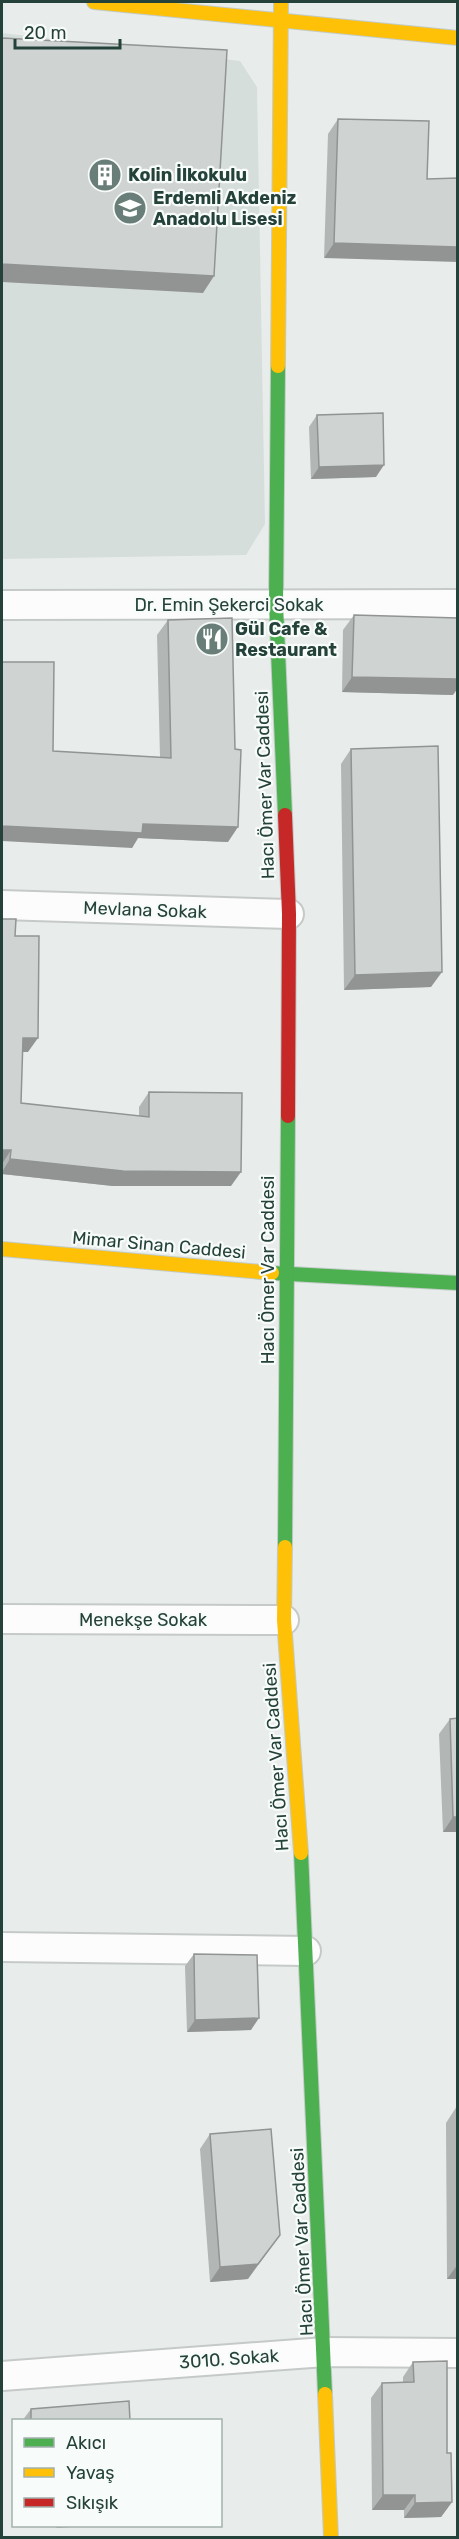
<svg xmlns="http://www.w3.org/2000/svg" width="459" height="2539" viewBox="0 0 459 2539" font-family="Rubik,sans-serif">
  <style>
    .built { fill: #d6dedb }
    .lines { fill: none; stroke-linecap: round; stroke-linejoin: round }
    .street-casing { stroke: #c5cac8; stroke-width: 32 }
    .fast-casing { stroke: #c3cbc8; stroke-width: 16 }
    .slow-casing { stroke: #c3cbc8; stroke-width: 16 }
    .jam-casing { stroke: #c3cbc8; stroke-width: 16 }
    .street { stroke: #fcfcfc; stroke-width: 28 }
    .fast { stroke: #4caf50; stroke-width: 14 }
    .slow { stroke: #ffc107; stroke-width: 14 }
    .jam { stroke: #c62828; stroke-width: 14 }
    .wall { fill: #b2b6b5 }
    .shaded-wall { fill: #919493 }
    .building { fill: #cfd4d2; stroke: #919493; stroke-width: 1.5 }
    .labels { text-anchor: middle; stroke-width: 4.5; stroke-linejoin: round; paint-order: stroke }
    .poi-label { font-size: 18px; font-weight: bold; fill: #24423a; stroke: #f7fbf9; text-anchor: start }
    .street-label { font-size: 18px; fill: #24423a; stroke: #f7fbf9 }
  </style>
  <rect width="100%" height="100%" fill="#e8edeb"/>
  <polygon class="built" points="2,33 240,61 257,87 265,524 246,555 2,559"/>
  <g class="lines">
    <g class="street-casing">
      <g id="street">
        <polyline points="2,605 458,604"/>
        <polyline points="2,905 289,914"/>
        <polyline points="2,1619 284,1620"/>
        <polyline points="2,1947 306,1951"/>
        <polyline points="2,2376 325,2352 458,2353"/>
      </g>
    </g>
    <g class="fast-casing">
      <g id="fast">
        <polyline points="278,366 276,604 285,815"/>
        <polyline points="272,1273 458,1283"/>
        <polyline points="285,1547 288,1116"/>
        <polyline points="301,1853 325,2394"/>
      </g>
    </g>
    <g class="slow-casing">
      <g id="slow">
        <polyline points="94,2 458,38"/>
        <polyline points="278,366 281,2"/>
        <polyline points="2,1249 272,1273"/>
        <polyline points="285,1547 284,1620 301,1853"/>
        <polyline points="325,2394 331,2538"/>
      </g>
    </g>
    <g class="jam-casing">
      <polyline id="jam" points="285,815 289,914 288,1116"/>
    </g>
    <use href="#street" class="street"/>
    <use href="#fast" class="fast"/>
    <use href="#slow" class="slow"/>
    <use href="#jam" class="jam"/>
  </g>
  <g class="wall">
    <polygon points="338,119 429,121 324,258 328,134"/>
    <polygon points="317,415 376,477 311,479 309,427"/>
    <polygon points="354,615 453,695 342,692 343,630"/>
    <polygon points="168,620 228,842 138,838 132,848 53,751 160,757 157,635"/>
    <polygon points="351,749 431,987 344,990 341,764"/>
    <polygon points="2,919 15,936 28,1052 22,1052 21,1103 139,1116 139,1107 149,1092 231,1186 113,1186 2,1174"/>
    <polygon points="450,1719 458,1832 443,1832 439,1734"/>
    <polygon points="194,1954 251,2030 187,2032 185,1966"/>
    <polygon points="457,2106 458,2279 447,2279 446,2123"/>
    <polygon points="210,2134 248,2279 210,2282 200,2149"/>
    <polygon points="413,2362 452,2502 441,2517 404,2518 404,2510 372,2510 371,2398 382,2383 403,2383 403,2377"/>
    <polygon points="31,2409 130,2421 22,2421"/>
  </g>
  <g class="shaded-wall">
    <polygon points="334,243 458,247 458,262 324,258"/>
    <polygon points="2,264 214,276 203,293 2,282"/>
    <polygon points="384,465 376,477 311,479 319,467"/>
    <polygon points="352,677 458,679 458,688 453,695 342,692"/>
    <polygon points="143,824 238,827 228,842 138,838 132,848 2,841 2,826"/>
    <polygon points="442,972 431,987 344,990 355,975"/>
    <polygon points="23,1038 38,1038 28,1052 13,1052"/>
    <polygon points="2,1150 11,1150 2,1164"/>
    <polygon points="10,1159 241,1172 231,1186 113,1186 2,1174 2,1172"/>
    <polygon points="453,1817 458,1817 458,1832 443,1832"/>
    <polygon points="259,2018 251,2030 187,2032 195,2020"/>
    <polygon points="280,2235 248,2279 210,2282 220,2267"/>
    <polygon points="458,2264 458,2279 447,2279"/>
    <polygon points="383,2495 415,2495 404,2510 372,2510"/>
    <polygon points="452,2502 441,2517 404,2518 415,2503"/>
    <polygon points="58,2526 89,2526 56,2528"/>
  </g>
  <g class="building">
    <polygon points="2,38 227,50 214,276 2,264"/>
    <polygon points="338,119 429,121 427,179 458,178 458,247 334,243"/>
    <polygon points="383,413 384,465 319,467 317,415"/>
    <polygon points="354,615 458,618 458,679 352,677"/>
    <polygon points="232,618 235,749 241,750 238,827 143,824 142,833 2,826 2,662 54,662 53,751 171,758 168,620"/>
    <polygon points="438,746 442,972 355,975 351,749"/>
    <polygon points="2,919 16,919 15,936 39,936 38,1038 23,1038 21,1103 149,1117 149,1092 242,1093 241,1172 123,1171 10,1159 11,1150 2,1150"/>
    <polygon points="458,1718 458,1817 453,1817 450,1719"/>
    <polygon points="194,1954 257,1955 259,2018 195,2020"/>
    <polygon points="271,2129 280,2235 258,2264 220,2267 210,2134"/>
    <polygon points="447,2361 447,2453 451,2453 452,2502 415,2503 415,2495 383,2495 382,2383 414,2382 413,2362"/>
    <polygon points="129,2401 130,2421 31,2421 31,2409"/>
  </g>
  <defs>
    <g id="building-disc" transform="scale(1.725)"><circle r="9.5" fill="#697e78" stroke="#f7fbf9"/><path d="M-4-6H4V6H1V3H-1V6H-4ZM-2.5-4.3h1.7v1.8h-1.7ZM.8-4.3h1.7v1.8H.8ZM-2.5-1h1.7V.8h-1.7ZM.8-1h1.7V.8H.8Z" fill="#fff"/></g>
    <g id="school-disc" transform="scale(1.725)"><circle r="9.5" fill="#697e78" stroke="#f7fbf9"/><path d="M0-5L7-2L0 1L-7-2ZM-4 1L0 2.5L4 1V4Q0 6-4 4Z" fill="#fff"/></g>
    <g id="restaurant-disc" transform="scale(1.725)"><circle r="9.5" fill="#697e78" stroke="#f7fbf9"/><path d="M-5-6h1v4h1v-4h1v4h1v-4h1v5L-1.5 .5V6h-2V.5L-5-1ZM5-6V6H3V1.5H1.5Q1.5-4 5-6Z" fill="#fff"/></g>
  </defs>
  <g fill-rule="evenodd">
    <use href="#building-disc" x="105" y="175"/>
    <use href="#school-disc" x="130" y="208"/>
    <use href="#restaurant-disc" x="212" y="639"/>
  </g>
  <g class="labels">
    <g class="poi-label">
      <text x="128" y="181">Kolin İlkokulu</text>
      <text x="153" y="204">Erdemli Akdeniz<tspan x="153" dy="21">Anadolu Lisesi</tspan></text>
      <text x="235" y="635">Gül Cafe &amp;<tspan x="235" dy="21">Restaurant</tspan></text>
    </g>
    <g class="street-label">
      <text x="229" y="611">Dr. Emin Şekerci Sokak</text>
      <text transform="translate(265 785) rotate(-92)" y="6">Hacı Ömer Var Caddesi</text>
      <text transform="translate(145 910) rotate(2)" y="6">Mevlana Sokak</text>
      <text transform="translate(159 1245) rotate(5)" y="6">Mimar Sinan Caddesi</text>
      <text transform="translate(268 1270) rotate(-90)" y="6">Hacı Ömer Var Caddesi</text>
      <text x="143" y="1626">Menekşe Sokak</text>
      <text transform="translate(276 1757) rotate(-94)" y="6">Hacı Ömer Var Caddesi</text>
      <text transform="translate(302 2242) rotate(-93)" y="6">Hacı Ömer Var Caddesi</text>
      <text transform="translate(229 2359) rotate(-4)" y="6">3010. Sokak</text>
    </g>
  </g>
  <rect width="459" height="2539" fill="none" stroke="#24423a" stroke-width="6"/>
  <rect x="12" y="2419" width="210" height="108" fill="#f7fbf9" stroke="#a3b1ad" stroke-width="1.5"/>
  <rect x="24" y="2438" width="30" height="9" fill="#4caf50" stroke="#a3b1ad" stroke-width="1.5"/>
  <text x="66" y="2449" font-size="18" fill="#24423a">Akıcı</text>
  <rect x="24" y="2468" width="30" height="9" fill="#ffc107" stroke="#a3b1ad" stroke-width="1.5"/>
  <text x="66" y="2479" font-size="18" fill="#24423a">Yavaş</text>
  <rect x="24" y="2498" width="30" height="9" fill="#c62828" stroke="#a3b1ad" stroke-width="1.5"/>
  <text x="66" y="2509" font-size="18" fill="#24423a">Sıkışık</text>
  <path d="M15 39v9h105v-9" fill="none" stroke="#24423a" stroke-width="3"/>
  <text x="24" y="39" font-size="18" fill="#24423a" stroke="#f7fbf9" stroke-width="4.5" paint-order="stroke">20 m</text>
</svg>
